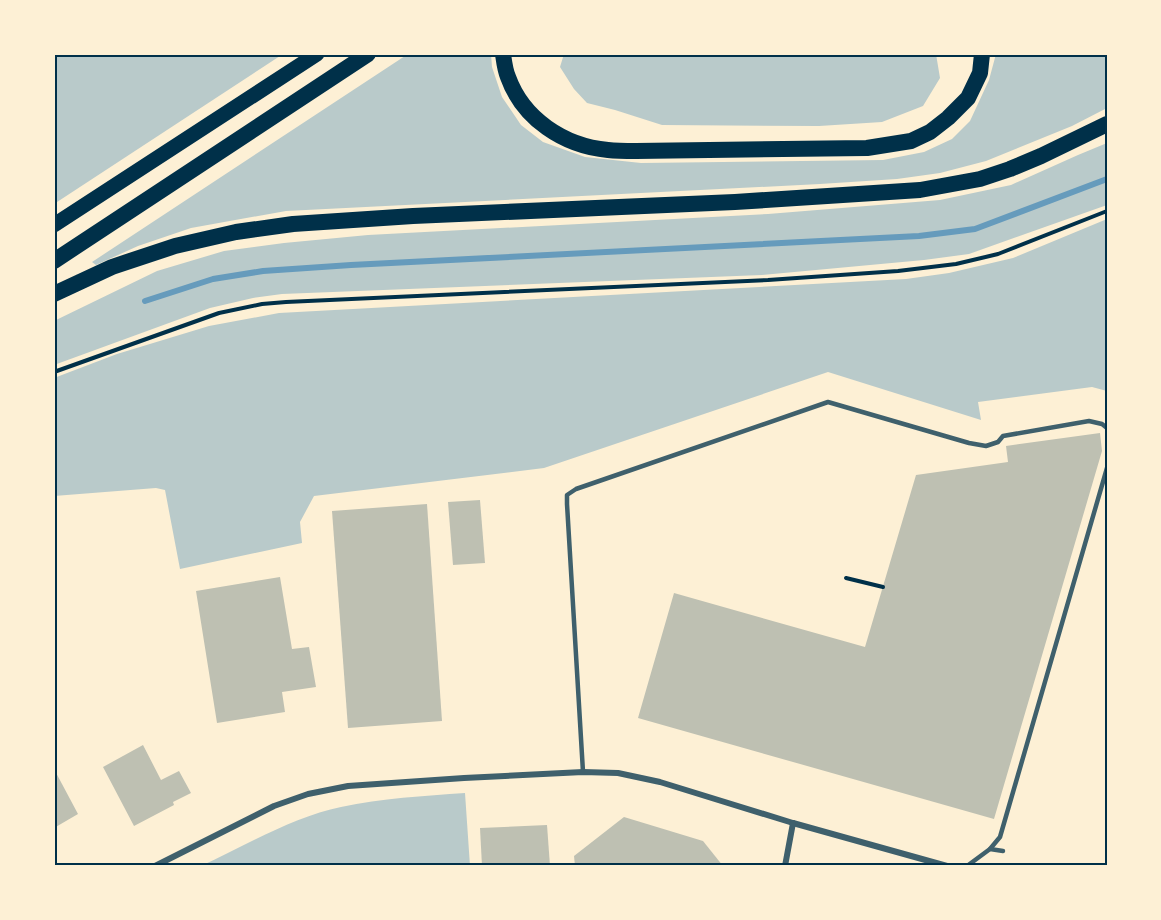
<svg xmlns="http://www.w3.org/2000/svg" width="1161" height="920" viewBox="0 0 1161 920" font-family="'Nunito Sans',sans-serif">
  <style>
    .green { fill: #b9caca }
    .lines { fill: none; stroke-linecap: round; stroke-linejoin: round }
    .stream { stroke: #669bbc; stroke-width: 6 }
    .building { fill: #bec0b2 }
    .path { stroke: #003049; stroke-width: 4 }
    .service { stroke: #3f606c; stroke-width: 4.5 }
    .minor { stroke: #3f606c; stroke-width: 6 }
    .trunk { stroke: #003049; stroke-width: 15 }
    .motorway { stroke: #003049; stroke-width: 16 }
    .neatline { fill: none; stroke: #003049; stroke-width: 2 }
  </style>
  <rect width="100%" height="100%" fill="#fdf0d5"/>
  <g class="green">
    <polygon points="54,54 283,54 54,204"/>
    <polygon points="408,54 491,54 492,67 502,97 521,125 543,142 585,157 641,163 883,160 924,152 952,139 970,121 989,80 996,54 1107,54 1107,108 1072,126 986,161 940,173 897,179 820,184 286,211 191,228 138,246 96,265 92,262"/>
    <polygon points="564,54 936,54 940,78 923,106 882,122 819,126 662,125 615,110 587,103 574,89 560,67"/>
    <polygon points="1107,143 1107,205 969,254 924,260 762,275 282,294 253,298 210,308 54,365 54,321 157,271 224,251 284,243 368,235 768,214 940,200 1011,185 1078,155"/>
    <polygon points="1107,219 1107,391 1092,387 978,402 981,420 828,372 544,468 314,496 300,522 302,543 180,569 165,490 156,488 54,496 54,378 117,354 209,326 279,313 906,279 949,273 1013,258"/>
    <path d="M465,793L470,866H201C244,846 295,816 341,807C382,798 424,796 465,793Z"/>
  </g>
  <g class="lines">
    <polyline class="stream" points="145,301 213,279 263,271 351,265 919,236 975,229 1107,179"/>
  </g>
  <g class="building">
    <polygon points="1100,433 1102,451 994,819 638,718 674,593 865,647 916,475 1008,462 1006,446"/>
    <polygon points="480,500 485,563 453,565 448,502"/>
    <polygon points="427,504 442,721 348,728 332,511"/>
    <polygon points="280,577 292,649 309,647 316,687 282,692 285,712 217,723 196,591"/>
    <polygon points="143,745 161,780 179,771 191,793 173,802 174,805 134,826 103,767"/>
    <polygon points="54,769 78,814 54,828"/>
    <polygon points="624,817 703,841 723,866 575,866 574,856"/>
    <polygon points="547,825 550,866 482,866 480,828"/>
  </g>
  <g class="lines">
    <g class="path">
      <polyline points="54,372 219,313 262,304 286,302 768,280 898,271 956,264 998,254 1107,211"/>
      <polyline points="846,578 883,587"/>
    </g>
    <g class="service">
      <polyline points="583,772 567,504 567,495 576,489 828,402 969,443 986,446 998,442 1003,436 1089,421 1102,424 1107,428"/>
      <polyline points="990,849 1003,851"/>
      <polyline points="967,866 990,849 1000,837 1107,468"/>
    </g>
    <g class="minor">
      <polyline points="155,866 274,806 308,794 348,786 464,778 583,772 618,773 660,782 793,823 947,866"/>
      <polyline points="785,866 793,823"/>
    </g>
    <polyline class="trunk" points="54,225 317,54"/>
    <g class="motorway">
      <path d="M503,54C504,61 505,70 508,77C523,119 564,146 608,150C617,151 627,151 636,151L867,148L911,141L930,132L948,118L968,98L980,73L982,54"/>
      <polyline points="54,261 368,54"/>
      <polyline points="54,294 112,267 175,246 236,232 293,224 413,216 735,202 920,190 980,179 1010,169 1041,156 1107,124"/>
    </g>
  </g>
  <rect width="1161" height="920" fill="none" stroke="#fdf0d5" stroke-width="111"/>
  <rect x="56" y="56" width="1050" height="808" class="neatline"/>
</svg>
